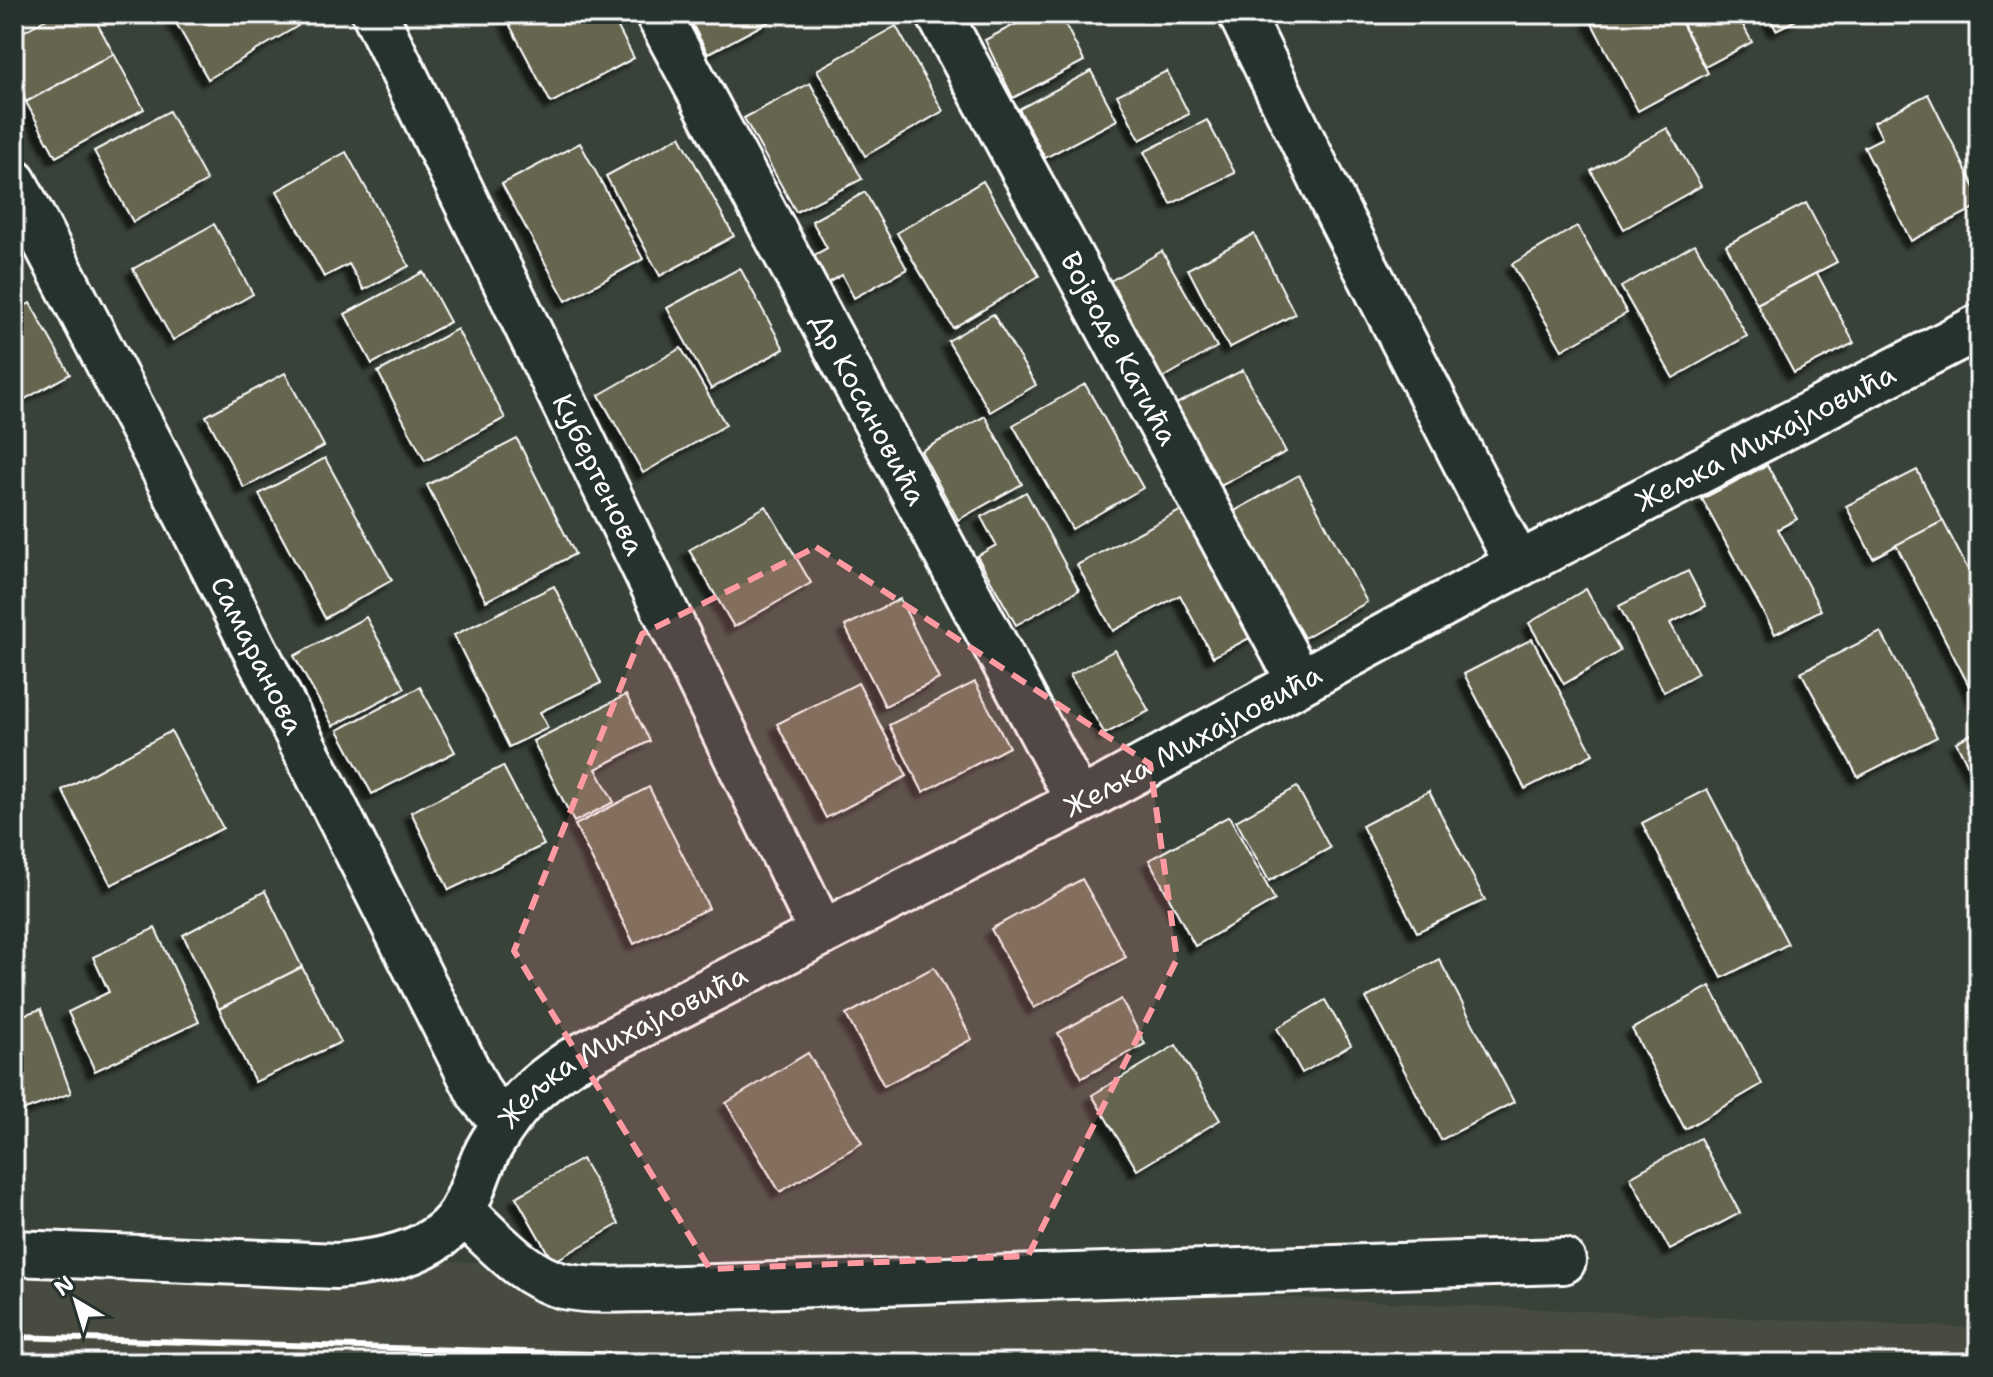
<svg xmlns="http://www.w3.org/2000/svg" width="1993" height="1377" viewBox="0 0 1993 1377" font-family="'Shantell Sans',sans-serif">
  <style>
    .built { fill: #464c3f }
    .building { fill: #666550; stroke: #fff; stroke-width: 2; filter: url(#shadow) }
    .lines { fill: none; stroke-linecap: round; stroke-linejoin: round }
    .minor-casing { stroke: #fff; stroke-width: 50 }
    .minor { stroke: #26332d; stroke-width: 44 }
    .rail { stroke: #fff; stroke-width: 6 }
    .marked { fill: #ff9aa2; fill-opacity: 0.2; stroke: #ff9aa2; stroke-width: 6; stroke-dasharray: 16 10; stroke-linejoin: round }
    .labels { text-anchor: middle; stroke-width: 7; stroke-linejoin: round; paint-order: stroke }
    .street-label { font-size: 28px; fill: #fff; stroke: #26332d }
  </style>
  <defs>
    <filter id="shadow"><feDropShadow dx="-7" dy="7" stdDeviation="2" flood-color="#0009"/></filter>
  </defs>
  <rect width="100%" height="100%" fill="#394238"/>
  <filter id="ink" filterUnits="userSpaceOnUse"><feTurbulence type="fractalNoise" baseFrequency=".0125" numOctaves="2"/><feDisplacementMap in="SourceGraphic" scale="16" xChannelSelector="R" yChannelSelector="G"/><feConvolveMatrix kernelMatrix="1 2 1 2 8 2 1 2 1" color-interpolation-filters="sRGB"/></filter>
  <g filter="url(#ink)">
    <polygon class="built" points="14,1242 1979,1328 1979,1363 14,1363"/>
    <g class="building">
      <polygon points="55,14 92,14 114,54 26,102 14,80 14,37"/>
      <polygon points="171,14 291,14 298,26 208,79"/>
      <polygon points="513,14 611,14 634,58 551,103 506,18"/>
      <polygon points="687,14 769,14 772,20 708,54"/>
      <polygon points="1035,14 1060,14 1084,61 1013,98 985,40"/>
      <polygon points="1587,14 1677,14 1708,73 1638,111"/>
      <polygon points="1678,14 1737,14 1752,42 1705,67"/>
      <polygon points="1768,14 1808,14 1776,30"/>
      <polygon points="896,26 943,111 865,156 817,70"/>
      <polygon points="114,54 144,109 56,157 26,102"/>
      <polygon points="1091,71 1117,120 1045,158 1019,109"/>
      <polygon points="1167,71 1189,114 1140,140 1117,95"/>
      <polygon points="810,83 862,179 796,212 744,118"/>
      <polygon points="1928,94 1979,196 1979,206 1911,241 1864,147 1882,138 1874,122"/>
      <polygon points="169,111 207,181 133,222 94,151"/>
      <polygon points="1207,120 1235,173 1171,204 1144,152"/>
      <polygon points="1667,128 1701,186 1624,229 1591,171"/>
      <polygon points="680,136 734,236 660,276 606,176"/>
      <polygon points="580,143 643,259 566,301 502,184"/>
      <polygon points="346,152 409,266 364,290 349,264 324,277 277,191"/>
      <polygon points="983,181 1039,276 953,328 897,233"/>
      <polygon points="865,192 907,269 854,298 842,275 828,283 813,256 827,248 812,221"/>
      <polygon points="1806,203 1837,262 1757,304 1726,245"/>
      <polygon points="214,224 253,294 173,340 133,269"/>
      <polygon points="1577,226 1627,313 1562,350 1512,264"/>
      <polygon points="1254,234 1295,314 1229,348 1188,269"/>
      <polygon points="1695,244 1747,336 1673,378 1621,287"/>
      <polygon points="1162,251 1217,347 1147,387 1093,291"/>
      <polygon points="740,268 784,349 711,389 667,308"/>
      <polygon points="423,272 450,322 372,364 345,314"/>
      <polygon points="1817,273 1854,343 1794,373 1757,304"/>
      <polygon points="30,303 70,374 14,405 14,312"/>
      <polygon points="993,314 1036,385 990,412 948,341"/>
      <polygon points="457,329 505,418 425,461 378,372"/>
      <polygon points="681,348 726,425 643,473 599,395"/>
      <polygon points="1243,370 1286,452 1209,492 1166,409"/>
      <polygon points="285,373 324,446 244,488 206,416"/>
      <polygon points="1085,384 1143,488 1072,529 1013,425"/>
      <polygon points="985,416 1022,484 958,520 921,451"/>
      <polygon points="517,439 575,554 486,601 427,485"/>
      <polygon points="325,458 392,580 325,618 259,494"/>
      <polygon points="1767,465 1797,519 1778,529 1821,610 1775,634 1702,499"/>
      <polygon points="1917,470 1943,521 1873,558 1846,506"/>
      <polygon points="1299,475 1367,602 1304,638 1233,512"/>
      <polygon points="1026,492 1079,590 1016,625 977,556 996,545 981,517"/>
      <polygon points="1193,504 1263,631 1213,657 1180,595 1113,631 1077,565"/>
      <polygon points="766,506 811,583 734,627 689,550"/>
      <polygon points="1943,521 1979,591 1979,705 1896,545"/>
      <polygon points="1688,571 1706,606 1670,623 1698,673 1664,692 1619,606"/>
      <polygon points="554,586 601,683 540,712 548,728 509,747 454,635"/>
      <polygon points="1586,589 1620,651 1564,684 1529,623"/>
      <polygon points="900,599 939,679 885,706 845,626"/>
      <polygon points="366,617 405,688 333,726 294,656"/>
      <polygon points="1881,632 1937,737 1858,777 1801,672"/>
      <polygon points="1532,639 1593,754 1525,789 1464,674"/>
      <polygon points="1115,650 1149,711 1105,734 1070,675"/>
      <polygon points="975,682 1009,747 923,792 889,725"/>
      <polygon points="858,683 907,776 826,818 777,724"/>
      <polygon points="420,687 455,752 372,794 338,730"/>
      <polygon points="626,695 650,741 596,769 614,802 574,822 533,741"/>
      <polygon points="1979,730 1979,787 1956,742"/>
      <polygon points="171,731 223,828 111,885 62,790"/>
      <polygon points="503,766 544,845 449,890 411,812"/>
      <polygon points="649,787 709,908 634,944 575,825"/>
      <polygon points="1297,787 1330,848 1269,881 1236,821"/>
      <polygon points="1707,789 1788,944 1722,978 1642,823"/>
      <polygon points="1429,791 1485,900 1417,932 1362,826"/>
      <polygon points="1229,816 1275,900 1195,946 1149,860"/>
      <polygon points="1082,879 1126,957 1034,1008 991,929"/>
      <polygon points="265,891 302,967 219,1009 183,935"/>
      <polygon points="155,928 199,1022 95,1071 68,1012 109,992 93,957"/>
      <polygon points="1439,959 1514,1102 1441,1140 1366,998"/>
      <polygon points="302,967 341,1042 255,1082 219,1009"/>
      <polygon points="934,967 972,1039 884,1086 846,1015"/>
      <polygon points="1710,986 1762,1084 1685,1129 1632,1029"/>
      <polygon points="1121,999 1145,1044 1082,1078 1058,1033"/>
      <polygon points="1325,1000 1351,1045 1302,1073 1277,1028"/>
      <polygon points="41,1009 71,1093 14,1114 14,1018"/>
      <polygon points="1176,1045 1220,1120 1137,1170 1092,1095"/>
      <polygon points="808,1053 862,1143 780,1192 726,1103"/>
      <polygon points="1700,1138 1740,1213 1670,1250 1630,1177"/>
      <polygon points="582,1159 619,1224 553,1262 516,1197"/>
    </g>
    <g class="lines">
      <g class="minor-casing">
        <g id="minor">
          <path id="s1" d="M375,14L822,933"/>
          <path id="s2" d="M658,14L1079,802"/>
          <path id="s3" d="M939,14L1300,682"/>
          <polyline points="1241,14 1338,213 1518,565"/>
          <path id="s4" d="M14,182L165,472L480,1095L489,1106L507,1120"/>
          <path d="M463,1212C492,1238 524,1277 563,1286C591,1292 623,1289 651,1289L1563,1261"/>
          <path id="s5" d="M14,1253L337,1266C371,1262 402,1259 432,1241C474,1216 469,1180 492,1143C516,1103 534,1086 573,1060L1079,802L1477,586L1979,327"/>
        </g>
      </g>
      <use href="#minor" class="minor"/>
      <polyline class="rail" points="14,1337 905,1363"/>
    </g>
  </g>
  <path class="marked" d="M816,547L1150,764L1177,959L1028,1256L710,1269L514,951L642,634Z"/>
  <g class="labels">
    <g class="street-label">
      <text dy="10" stroke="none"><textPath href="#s3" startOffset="380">Војводе Катића</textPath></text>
      <text dy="10" stroke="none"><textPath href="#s2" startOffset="448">Др Косановића</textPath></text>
      <text dy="10" stroke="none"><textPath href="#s5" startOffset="2002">Жељка Михајловића</textPath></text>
      <text dy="10" stroke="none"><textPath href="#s1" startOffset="512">Кубертенова</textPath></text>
      <text dy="10" stroke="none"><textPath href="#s4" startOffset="532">Самаранова</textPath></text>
      <text dy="10" stroke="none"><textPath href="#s5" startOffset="1354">Жељка Михајловића</textPath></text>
      <text dy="10" stroke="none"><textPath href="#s5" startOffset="706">Жељка Михајловића</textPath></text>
    </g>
  </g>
  <rect width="1993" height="1377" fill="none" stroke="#26332d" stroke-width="48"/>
  <rect x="24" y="24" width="1945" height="1329" fill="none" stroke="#fff" stroke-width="3" filter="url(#ink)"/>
  <g transform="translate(76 1301) rotate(322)" stroke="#26332d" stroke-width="6" paint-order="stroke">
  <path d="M0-6L14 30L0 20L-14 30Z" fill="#ffffff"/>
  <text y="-12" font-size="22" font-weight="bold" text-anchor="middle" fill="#ffffff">N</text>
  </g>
</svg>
